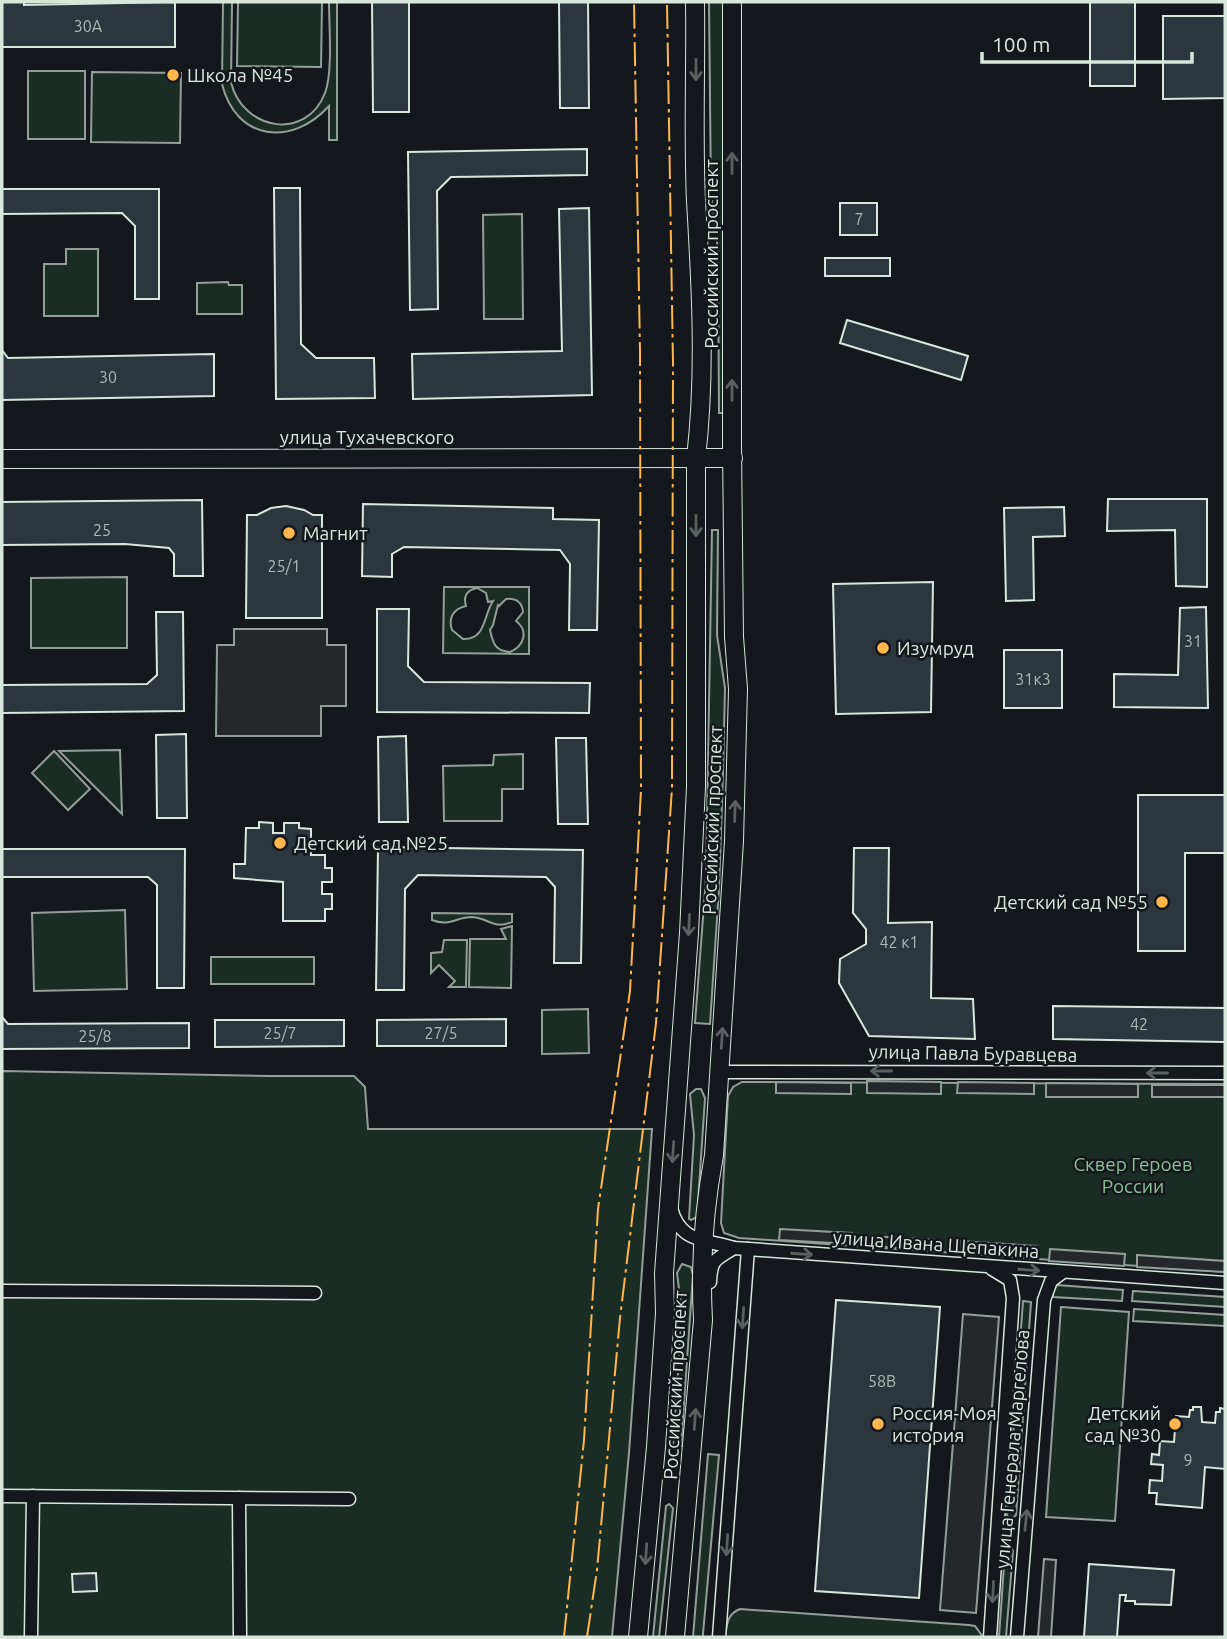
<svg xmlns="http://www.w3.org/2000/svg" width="1227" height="1639" viewBox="0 0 1227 1639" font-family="Ubuntu,sans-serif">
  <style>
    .green { fill: #1a2d24; stroke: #939e99; stroke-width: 2; fill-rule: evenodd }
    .parking { fill: #24282b; stroke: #939e99; stroke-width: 2 }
    .building { fill: #2c363c; stroke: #d8e6dc; stroke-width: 2 }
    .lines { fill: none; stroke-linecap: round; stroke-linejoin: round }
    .street-casing { stroke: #d8e6dc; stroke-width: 15 }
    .secondary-casing { stroke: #d8e6dc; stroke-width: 20 }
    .street { stroke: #14181c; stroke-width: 12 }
    .secondary { stroke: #14181c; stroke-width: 18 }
    .power { stroke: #ffb74d; stroke-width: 2; stroke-dasharray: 24 5 3.5 5; stroke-linecap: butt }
    .oneway { stroke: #59605f }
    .poi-dot { fill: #ffb74d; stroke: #14181c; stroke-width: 2.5 }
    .labels { text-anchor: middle; stroke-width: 5; stroke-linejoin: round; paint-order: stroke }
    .number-label { font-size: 16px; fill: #adbab4 }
    .poi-label { font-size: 19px; fill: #d8e6dc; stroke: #14181c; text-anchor: start }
    .street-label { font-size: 19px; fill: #d8e6dc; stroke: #14181c }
    .park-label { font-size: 19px; fill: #8ac095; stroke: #14181c }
  </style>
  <rect width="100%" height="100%" fill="#14181c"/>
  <g class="green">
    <path d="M223,2H232L231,82C242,130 306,142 325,93C333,72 329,26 329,2H337V140H329V106C292,147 236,141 222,84Z"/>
    <polygon points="238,2 322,2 321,67 237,66"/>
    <polygon points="709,2 723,2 726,413 719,413 718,250 711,194"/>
    <rect x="28" y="71" width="57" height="68"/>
    <polygon points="92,72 181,73 180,143 91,142"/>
    <polygon points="522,214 523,319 484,319 483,215"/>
    <polygon points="66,249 98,249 98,316 44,316 44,264 66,264"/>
    <polygon points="228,282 229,285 242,285 242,314 197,314 197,283"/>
    <polygon points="712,530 718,530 717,635 725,688 723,773 719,889 710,1024 695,1023 706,878"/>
    <polygon points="127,577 127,648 31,648 31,578"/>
    <path d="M444,587H529V654L443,653ZM477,588L486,593L488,602L493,601C483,616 486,640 463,639L452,630C448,618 453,609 466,606C463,596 467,590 477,588ZM506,599C516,598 522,602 523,612L516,621C529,631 524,646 510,652C494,651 493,642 490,630L493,625L498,605L499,606Z"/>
    <polygon points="120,750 122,814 59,751"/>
    <polygon points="54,751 90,789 68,810 32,773"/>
    <polygon points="523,754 523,789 502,789 502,821 444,821 443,766 493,765 494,755"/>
    <polygon points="125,910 127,989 34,991 32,913"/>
    <path d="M432,913L512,914V922C493,930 489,918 472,917C456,917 450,927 432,920Z"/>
    <polygon points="512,926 511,988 469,987 470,939 506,939 501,929"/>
    <polygon points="444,940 467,940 466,987 449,987 455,981 439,965 431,973 431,953 442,952"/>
    <rect x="211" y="957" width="103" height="27"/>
    <polygon points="588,1009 589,1053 542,1054 542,1010"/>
    <polygon points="2,1071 270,1076 354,1076 365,1087 368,1129 652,1129 629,1453 612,1637 2,1637"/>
    <polygon points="742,1082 1225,1084 1225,1272 739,1238 724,1233 721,1223 728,1096 733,1087"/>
    <polygon points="696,1089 701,1089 705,1098 697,1217 691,1220 689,1219 694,1135 690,1094"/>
    <polygon points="682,1264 691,1267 693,1275 681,1446 673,1445 682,1313 677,1273"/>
    <polygon points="1057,1285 1123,1290 1122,1301 1053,1297 1053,1290"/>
    <polygon points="1133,1291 1225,1297 1225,1307 1132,1301"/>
    <polygon points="1023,1301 1031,1302 1016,1515 1011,1520 1007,1516"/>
    <polygon points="1061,1307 1129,1312 1115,1521 1046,1517"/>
    <polygon points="1134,1309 1225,1315 1225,1326 1133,1321"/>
    <polygon points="708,1454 719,1455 703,1634 703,1637 693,1637"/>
    <polygon points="669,1504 673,1508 659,1637 653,1637 666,1506"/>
    <polygon points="1010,1545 1013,1551 1006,1637 999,1637 1005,1551"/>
    <path d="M740,1609L969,1625L975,1626L983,1637H725C727,1624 727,1614 740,1609Z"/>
  </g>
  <g class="parking">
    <polygon points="234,629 327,629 327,645 346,645 346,706 321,706 321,736 216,736 217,645 234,645"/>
    <polygon points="867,1081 941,1082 941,1094 867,1093"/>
    <polygon points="776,1082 851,1083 851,1094 776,1093"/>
    <polygon points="958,1082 1034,1083 1034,1094 957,1093"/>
    <polygon points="1046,1083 1138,1084 1138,1097 1046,1097"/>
    <rect x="1152" y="1085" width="73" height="12"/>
    <polygon points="780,1229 852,1233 852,1244 779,1240"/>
    <polygon points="869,1236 936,1240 935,1250 868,1246"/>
    <polygon points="960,1241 1036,1246 1035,1258 959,1253"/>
    <polygon points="1050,1249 1125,1254 1124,1266 1049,1261"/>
    <polygon points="1137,1255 1225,1261 1225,1272 1137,1267"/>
    <polygon points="963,1314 999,1317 976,1613 940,1610"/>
    <polygon points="1044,1559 1056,1560 1051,1637 1038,1637"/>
  </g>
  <g class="building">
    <polygon points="2,2 24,2 24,5 175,2 175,47 2,47"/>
    <polygon points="372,2 409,2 409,112 373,112"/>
    <polygon points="559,2 588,2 589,108 560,108"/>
    <rect x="1090" y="2" width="45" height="84"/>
    <polygon points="1163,16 1225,16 1225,98 1163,99"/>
    <polygon points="587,149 587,175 451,177 437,191 438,309 410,310 408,152"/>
    <polygon points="274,188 300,188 301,344 316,358 374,358 375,398 276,399"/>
    <polygon points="2,189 159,189 159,299 135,299 135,226 122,213 2,214"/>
    <rect x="840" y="203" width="37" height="32"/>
    <polygon points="589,208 592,395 413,399 412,354 562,351 559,209"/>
    <rect x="825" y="258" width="65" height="18"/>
    <polygon points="847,320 968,356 961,380 840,343"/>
    <polygon points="2,350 8,358 214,354 214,396 2,400"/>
    <polygon points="1108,499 1207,499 1207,587 1176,586 1175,530 1107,531"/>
    <polygon points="202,500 203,576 174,576 174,554 169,548 125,544 2,545 2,502"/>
    <polygon points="363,504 553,508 553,519 599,520 597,630 569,630 570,564 560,550 404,547 392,554 392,577 362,576"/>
    <polygon points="286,506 304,510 313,515 322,515 322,618 246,618 247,515 257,515 271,508"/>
    <polygon points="1064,507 1065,536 1033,537 1034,600 1006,601 1004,508"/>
    <polygon points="933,582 931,712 836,714 833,584"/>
    <polygon points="1206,607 1208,708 1114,707 1114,674 1178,675 1180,608"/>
    <polygon points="377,609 409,609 408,666 424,682 590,683 589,713 377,712"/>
    <polygon points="156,612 183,612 184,711 2,713 2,685 147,684 157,675"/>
    <rect x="1004" y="650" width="58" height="58"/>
    <polygon points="186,734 187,818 157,818 156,735"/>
    <polygon points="406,736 408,822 379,822 378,737"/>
    <polygon points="556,738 586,738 588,824 558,824"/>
    <polygon points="1138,795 1225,795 1225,853 1185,853 1185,951 1138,951"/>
    <polygon points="259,822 273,823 273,833 284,833 284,823 299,823 299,828 311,829 311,855 325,855 325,868 332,868 332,882 322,882 322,894 332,894 332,909 325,909 325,921 283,921 283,882 234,878 234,864 245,864 246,828 259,828"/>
    <polygon points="378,847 583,850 581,963 554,963 555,887 546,877 418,875 405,889 404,990 376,990"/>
    <polygon points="854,848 889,848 888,923 932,922 931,998 973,999 975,1039 869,1036 839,983 840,959 866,944 866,929 853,913"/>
    <polygon points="2,849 185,849 184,988 157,988 157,885 148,877 2,877"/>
    <polygon points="1053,1006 1225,1008 1225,1042 1053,1039"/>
    <polygon points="2,1017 8,1024 189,1023 189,1048 2,1049"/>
    <polygon points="506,1019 506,1046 377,1046 377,1020"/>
    <polygon points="215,1020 344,1020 344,1046 215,1047"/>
    <polygon points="836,1300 940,1307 919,1598 815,1591"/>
    <polygon points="1193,1407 1201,1407 1202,1422 1215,1423 1216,1412 1220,1412 1220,1408 1225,1409 1225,1469 1205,1467 1202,1508 1156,1504 1157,1493 1149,1493 1150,1480 1162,1481 1163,1465 1151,1464 1152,1454 1159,1455 1160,1441 1174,1442 1176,1416 1189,1417 1190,1410 1193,1410"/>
    <polygon points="1089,1564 1174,1570 1171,1605 1135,1604 1135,1601 1125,1601 1126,1595 1120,1595 1117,1637 1084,1637"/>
    <polygon points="96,1573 97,1591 73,1592 72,1574"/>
  </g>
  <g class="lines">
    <g class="street-casing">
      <g id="street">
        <polyline points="719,1072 1225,1073"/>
        <path d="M671,1208C680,1243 705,1239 734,1248L1225,1283"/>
        <path d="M710,1282C711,1259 715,1260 734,1248"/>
        <polyline points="2,1291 315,1293"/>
        <polyline points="2,1496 349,1499"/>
        <polyline points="239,1498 240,1637"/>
        <polyline points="31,1637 33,1496"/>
        <polyline points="719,1637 748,1249"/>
        <polyline points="990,1637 1013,1298 1010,1280 992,1269"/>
        <polyline points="1017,1637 1044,1300 1051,1281 1063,1272"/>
      </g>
    </g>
    <g class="secondary-casing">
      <g id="secondary">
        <polyline points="2,459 733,458"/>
        <path d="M638,1637L656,1447L665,1313L664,1273L689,933L696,787V458C706,373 701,286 696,201C693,135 696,68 695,2"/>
        <path d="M675,1637L703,1320C700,1266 704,1209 714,1155L734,841L738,689L734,637L732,445V2"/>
      </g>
    </g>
    <use href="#street" class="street"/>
    <use href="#secondary" class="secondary"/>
    <g class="power">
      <polyline points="564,1637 584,1440 598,1209 630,991 641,790 640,352 634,2"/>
      <polyline points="587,1637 597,1570 620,1318 656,1023 672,788 673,364 667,2"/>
    </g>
  </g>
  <defs><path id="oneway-shaft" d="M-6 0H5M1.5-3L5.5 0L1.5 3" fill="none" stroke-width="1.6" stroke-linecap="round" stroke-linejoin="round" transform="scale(1.75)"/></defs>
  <g class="oneway">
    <use href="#oneway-shaft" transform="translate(696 70) rotate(90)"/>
    <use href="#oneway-shaft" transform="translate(732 163) rotate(-90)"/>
    <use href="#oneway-shaft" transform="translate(732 390) rotate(-90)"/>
    <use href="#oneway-shaft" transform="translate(696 526) rotate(90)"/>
    <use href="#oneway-shaft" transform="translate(735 811) rotate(-88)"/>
    <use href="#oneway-shaft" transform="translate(689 925) rotate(93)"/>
    <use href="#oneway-shaft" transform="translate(722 1038) rotate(-86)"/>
    <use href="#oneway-shaft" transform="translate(881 1071) rotate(-180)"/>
    <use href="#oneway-shaft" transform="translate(1157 1073) rotate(180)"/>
    <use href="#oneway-shaft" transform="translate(673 1152) rotate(94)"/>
    <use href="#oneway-shaft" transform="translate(802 1254) rotate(4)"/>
    <use href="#oneway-shaft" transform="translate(1029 1270) rotate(4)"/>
    <use href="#oneway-shaft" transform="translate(743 1318) rotate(94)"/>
    <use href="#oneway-shaft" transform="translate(695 1419) rotate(-86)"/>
    <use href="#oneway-shaft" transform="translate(1026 1520) rotate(-84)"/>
    <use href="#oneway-shaft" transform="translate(727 1545) rotate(94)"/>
    <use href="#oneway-shaft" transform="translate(646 1554) rotate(94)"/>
    <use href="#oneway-shaft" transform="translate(993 1592) rotate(93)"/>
  </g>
  <g class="poi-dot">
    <circle cx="173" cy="75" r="7"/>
    <circle cx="289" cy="533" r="7"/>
    <circle cx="883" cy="648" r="7"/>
    <circle cx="280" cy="843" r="7"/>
    <circle cx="1162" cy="902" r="7"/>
    <circle cx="878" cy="1424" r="7"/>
    <circle cx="1175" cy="1424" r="7"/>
  </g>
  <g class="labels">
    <g class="number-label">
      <text x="88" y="32">30А</text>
      <text x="859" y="225">7</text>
      <text x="108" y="383">30</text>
      <text x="102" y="536">25</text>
      <text x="284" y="572">25/1</text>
      <text x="1193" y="647">31</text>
      <text x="1033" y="685">31к3</text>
      <text x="899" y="948">42 к1</text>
      <text x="1139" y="1030">42</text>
      <text x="280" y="1039">25/7</text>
      <text x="441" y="1039">27/5</text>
      <text x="95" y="1042">25/8</text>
      <text x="882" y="1387">58В</text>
      <text x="1188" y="1466">9</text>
    </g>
    <g class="poi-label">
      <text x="187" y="82">Школа №45</text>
      <text x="303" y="540">Магнит</text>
      <text x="897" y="655">Изумруд</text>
      <text x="294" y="850">Детский сад №25</text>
      <text x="1148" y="909" text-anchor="end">Детский сад №55</text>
      <text x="892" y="1420">Россия-Моя<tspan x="892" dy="22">история</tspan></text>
      <text x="1161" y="1420" text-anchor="end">Детский<tspan x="1161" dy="22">сад №30</tspan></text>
    </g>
    <g class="street-label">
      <text transform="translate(711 254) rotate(-90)" y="7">Российский проспект</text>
      <text x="367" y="444">улица Тухачевского</text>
      <text transform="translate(712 820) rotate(-88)" y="7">Российский проспект</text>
      <text transform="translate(973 1053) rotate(1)" y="7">улица Павла Буравцева</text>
      <text transform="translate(936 1244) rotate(4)" y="7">улица Ивана Щепакина</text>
      <text transform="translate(675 1385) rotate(-87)" y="7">Российский проспект</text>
      <text transform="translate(1012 1449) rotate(-85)" y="7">улица Генерала Маргелова</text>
    </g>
    <g class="park-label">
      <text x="1133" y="1171">Сквер Героев<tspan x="1133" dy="22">России</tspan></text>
    </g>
  </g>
  <rect width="1227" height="1639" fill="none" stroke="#d8e6dc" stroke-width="7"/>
  <path d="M982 52v10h210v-10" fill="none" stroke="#d8e6dc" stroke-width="3.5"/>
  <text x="992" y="52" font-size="21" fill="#d8e6dc" stroke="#14181c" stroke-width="5" paint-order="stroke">100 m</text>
</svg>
